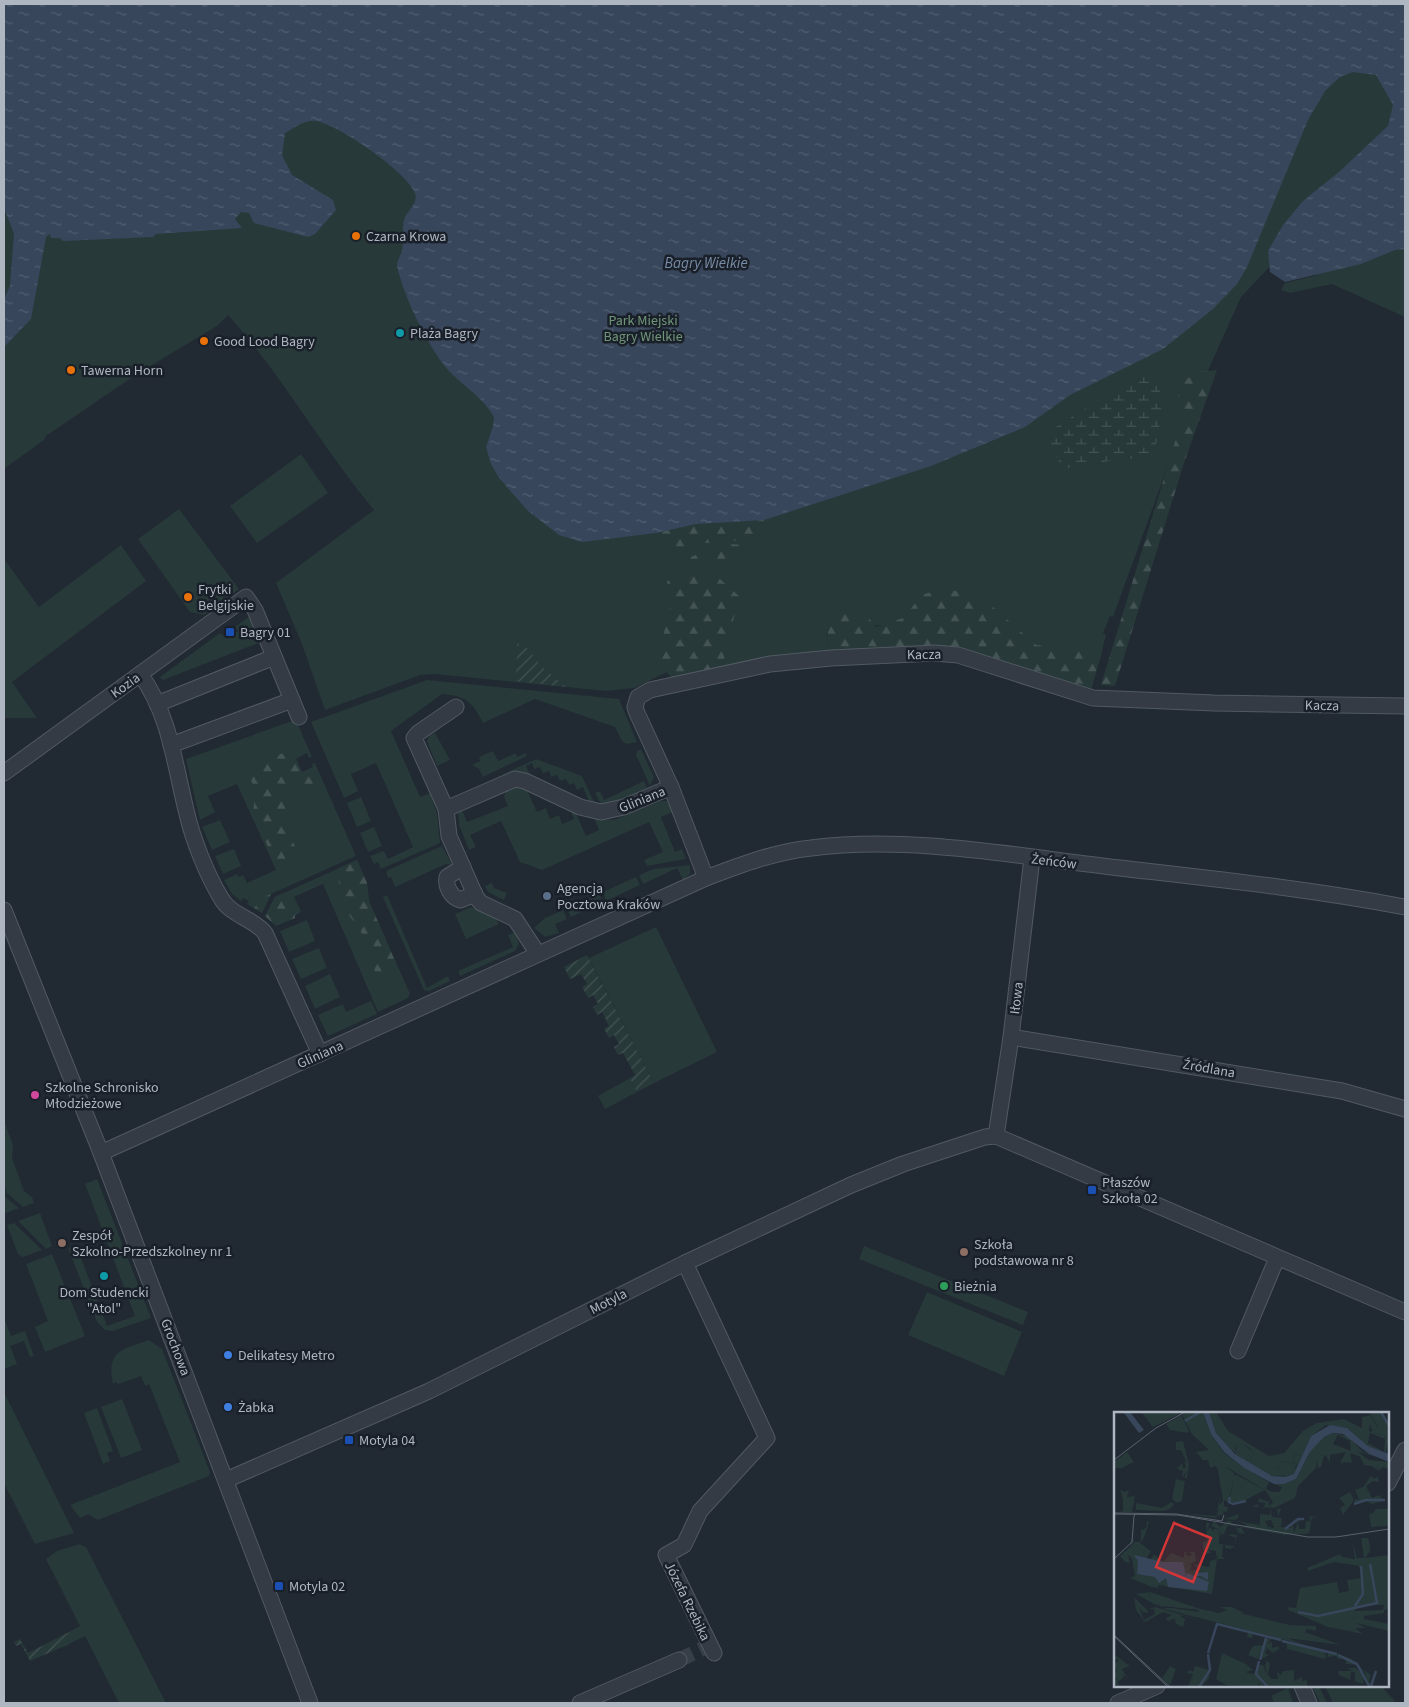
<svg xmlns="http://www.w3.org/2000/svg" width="1409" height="1707" viewBox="0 0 1409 1707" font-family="'Source Sans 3',sans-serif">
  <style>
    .green { fill: #273939 }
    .forest { fill: url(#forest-firs) }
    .wetland { fill: url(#wetland-marsh) }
    .garden { fill: url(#garden-furrows) }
    .water { fill: url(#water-ripples) }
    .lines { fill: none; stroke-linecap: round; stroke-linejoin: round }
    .street-tunnel { stroke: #363e48; stroke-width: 15; stroke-dasharray: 15 8; stroke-linecap: butt }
    .street-casing { stroke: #515962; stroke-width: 17 }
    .street { stroke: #343b44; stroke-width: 15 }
    .food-dot { fill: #e8710a; stroke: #1a2029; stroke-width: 2 }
    .culture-dot { fill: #0f9aa8; stroke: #1a2029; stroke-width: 2 }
    .transit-dot { fill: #1a4fb4; stroke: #1a2029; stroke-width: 2 }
    .service-dot { fill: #5c6f8a; stroke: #1a2029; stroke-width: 2 }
    .hotel-dot { fill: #d1479c; stroke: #1a2029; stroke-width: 2 }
    .education-dot { fill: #8d6e63; stroke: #1a2029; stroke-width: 2 }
    .leisure-dot { fill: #2e9e5b; stroke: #1a2029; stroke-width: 2 }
    .shop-dot { fill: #3f7fe0; stroke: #1a2029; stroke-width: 2 }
    .labels { text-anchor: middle; stroke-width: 5; stroke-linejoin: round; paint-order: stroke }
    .poi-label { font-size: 14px; fill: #aeb6c1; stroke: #1a2029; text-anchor: start }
    .park-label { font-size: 14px; fill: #709578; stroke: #1a2029 }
    .street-label { font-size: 14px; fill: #aeb6c1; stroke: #1a2029 }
    .water-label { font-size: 15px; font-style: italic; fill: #798da7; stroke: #1a2029 }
    .inset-river { fill: none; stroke: #38465b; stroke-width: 2.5 }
    .inset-road { fill: none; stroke: #59616c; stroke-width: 1 }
    .view { fill: #d23637; fill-opacity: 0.15; stroke: #d23637; stroke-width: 2.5 }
    .inset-edge { fill: none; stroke: #aeb6c1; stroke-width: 2.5 }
  </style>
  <defs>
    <pattern id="forest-firs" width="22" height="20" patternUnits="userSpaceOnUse" patternTransform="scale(1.25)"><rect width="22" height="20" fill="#273939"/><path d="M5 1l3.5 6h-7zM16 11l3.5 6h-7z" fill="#445354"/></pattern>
    <pattern id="wetland-marsh" width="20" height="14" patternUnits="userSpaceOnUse" patternTransform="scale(1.25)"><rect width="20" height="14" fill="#273939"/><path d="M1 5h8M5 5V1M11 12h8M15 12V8" fill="none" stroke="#445354"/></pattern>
    <pattern id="garden-furrows" width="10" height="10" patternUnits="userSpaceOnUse" patternTransform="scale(1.25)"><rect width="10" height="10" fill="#273939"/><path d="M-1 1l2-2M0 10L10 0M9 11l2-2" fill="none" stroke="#445354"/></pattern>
    <pattern id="water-ripples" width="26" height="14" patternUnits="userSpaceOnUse" patternTransform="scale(1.25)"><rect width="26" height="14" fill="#38465b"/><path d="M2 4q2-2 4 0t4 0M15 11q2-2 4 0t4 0" fill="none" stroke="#525e71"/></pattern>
  </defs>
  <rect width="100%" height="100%" fill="#212933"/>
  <g class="green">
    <path d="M4,4H1405V317L1332,284L1290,293L1281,290L1285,283L1318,275L1277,259L1241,297L1180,433L1113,617L1110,616L1103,633L1106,635L1098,666L882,625L828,629L827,639L834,655L721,672L727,643L634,688L606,691L435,674L420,675L325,710L302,644L276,583L374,510C322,448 283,376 228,315L217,326L137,374L46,436L44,440L4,469Z"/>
    <polygon points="301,454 328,493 257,543 230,506"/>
    <polygon points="179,509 239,589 204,615 190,612 138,539"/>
    <polygon points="121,545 146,581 12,682 37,718 4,718 4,559 39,607"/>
    <polygon points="250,616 261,642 163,680 160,677 220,633 227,639 238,631 235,627"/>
    <path d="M427,680L619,699L637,742L626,744L622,741L615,727L535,699L483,723C472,702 467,696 442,694L391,731L420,797L430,793L437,814L440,843L381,869L378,862L374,864L370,856L384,851L388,859L413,847L376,763L351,774L358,791L344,798L311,722Z"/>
    <polygon points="292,711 312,757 309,758 307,753 296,759 302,772 313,767 312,764 315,763 356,856 271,894 262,913 247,904 249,901 243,898 241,901 232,894 224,880 237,874 239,877 243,875 247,883 276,870 237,784 208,796 215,812 200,820 186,759 292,721 289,712"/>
    <polygon points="435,733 450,760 437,766 427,741 430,735"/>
    <polygon points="641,749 654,777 650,786 636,755 637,751"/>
    <polygon points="493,751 498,761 516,753 517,757 526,753 527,756 483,777 479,769 472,765 480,761 479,757"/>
    <polygon points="536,759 582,776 595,804 589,802 583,787 577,790 574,783 569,785 566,779 560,781 557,775 551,777 549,771 543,773 540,767 534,769 532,763 526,766 530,775 512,771 490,780"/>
    <polygon points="644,781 647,788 612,804 601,804 595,793 600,791 604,800"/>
    <polygon points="512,785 526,788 537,812 546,808 550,819 559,815 562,824 574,819 569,807 574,809 586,836 599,830 594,818 614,820 661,801 667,801 673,812 661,817 675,852 682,849 686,859 647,866 644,860 663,852 649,822 542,870 520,862 501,821 470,835 476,847 469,850 459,825 458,810 463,812 467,822 508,806 504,797 507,787"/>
    <polygon points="361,797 371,821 357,827 347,803"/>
    <polygon points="220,820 230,842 212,850 202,827"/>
    <polygon points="374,827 382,846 368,852 360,833"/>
    <polygon points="442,846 452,865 446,864 395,887 391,877 388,878 386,871"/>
    <polygon points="234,849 241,866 223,874 215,856"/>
    <polygon points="357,860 367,883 369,901 410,994 408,998 378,1012 323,884 294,897 301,912 295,915 295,918 276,926 265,916 275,897"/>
    <polygon points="690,865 690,874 683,880 677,868 643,884 639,875 654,869"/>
    <polygon points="636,877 640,885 606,901 603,892"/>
    <polygon points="492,883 494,888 507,893 504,900 488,892 485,886"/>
    <polygon points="599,894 603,902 571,917 567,909"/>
    <polygon points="387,895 427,988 448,976 450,981 429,991 424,990 383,897"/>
    <polygon points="471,907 496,919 499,924 466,939 455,914"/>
    <polygon points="563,910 567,919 555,924 559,933 545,937 534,928 545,918"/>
    <polygon points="307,920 315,941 289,952 280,931"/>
    <polygon points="656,927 717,1052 654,1083 589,958"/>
    <polygon points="515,932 519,944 515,951 460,976 458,971 513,947 508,935"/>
    <polygon points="319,948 327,968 301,979 292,959"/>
    <polygon points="330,974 340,997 315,1009 305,986"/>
    <polygon points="371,1001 377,1014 328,1036 318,1015 343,1004 346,1012"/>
    <polygon points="630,1078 637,1092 605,1109 598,1096"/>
    <polygon points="4,1121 13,1145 12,1158 24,1191 32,1197 34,1203 23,1207 7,1193 4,1184"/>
    <polygon points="97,1179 151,1318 113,1331 105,1330 97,1322 68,1248 76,1245 107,1326 135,1316 85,1184"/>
    <polygon points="4,1196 19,1208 4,1214"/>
    <polygon points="40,1213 52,1246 46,1249 18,1221"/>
    <polygon points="14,1223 42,1250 23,1257 18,1254 7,1225"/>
    <polygon points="864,1246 1028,1312 1023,1325 859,1259"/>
    <polygon points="52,1254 85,1336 45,1352 35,1327 48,1321 26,1264"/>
    <polygon points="927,1292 1022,1332 1004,1376 908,1335"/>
    <polygon points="4,1318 11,1336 25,1331 34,1356 30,1357 24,1341 10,1346 17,1364 4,1369"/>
    <path d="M149,1340L162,1349L210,1472L209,1476L98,1520L88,1514L80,1518L70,1505L180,1462L149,1384L145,1386L141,1376L118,1384L116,1382L113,1384C106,1350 122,1350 149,1340Z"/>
    <polygon points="4,1392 74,1533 35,1544 4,1483"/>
    <polygon points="122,1399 142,1450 121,1458 101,1407"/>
    <polygon points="97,1408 113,1451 107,1453 110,1461 103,1464 84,1413"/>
    <polygon points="79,1544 86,1547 166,1703 119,1703 85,1636 67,1645 71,1638 71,1631 80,1626 46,1559 57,1551"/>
    <polygon points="1312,1686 1319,1686 1327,1703 1320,1703"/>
    <polygon points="1325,1686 1381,1686 1395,1701 1390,1703 1333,1703"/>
    <polygon points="1288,1688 1293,1703 1274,1703 1271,1696"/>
  </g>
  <g class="forest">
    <polygon points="1217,370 1184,463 1115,686 1101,685 1182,419 1177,387 1196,372"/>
    <polygon points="764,520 765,527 760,539 705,543 678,551 668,549 656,533 696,524"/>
    <polygon points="730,544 745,545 747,551 745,556 690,564 691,557 715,546"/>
    <polygon points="704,572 720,579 739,596 721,672 677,682 668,674 658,654 670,611 667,581 677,576"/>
    <polygon points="944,588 971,595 993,607 1036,645 1102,651 1089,698 958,653 834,655 827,639 829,624 843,611 862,610 876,627 903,618 922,595"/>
    <path d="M294,750L300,755L296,759L302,772L313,767C319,778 318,782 312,793L304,796C292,786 280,779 265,787L277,795L285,805L289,835L295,846V856L292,865L288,866L279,862L270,852L253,811L256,790L249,777C258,760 276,755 294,750Z"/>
    <polygon points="357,860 367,883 369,901 402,977 391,974 376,975 363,935 342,905 337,869"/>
    <polygon points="284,893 290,902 298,905 301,912 295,915 295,918 276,926 265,916 275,897"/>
    <polygon points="271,894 262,913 254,908 264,897"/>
  </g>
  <path class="wetland" d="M1145,375C1169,388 1163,411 1158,433C1157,440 1156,449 1150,454C1144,459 1135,458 1128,459C1107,460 1087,466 1067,468L1060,464L1048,439L1051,430L1137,376Z"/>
  <g class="garden">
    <polygon points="517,643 527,648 541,666 566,687 516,681"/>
    <polygon points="587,955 654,1083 637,1092 630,1078 635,1075 623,1053 618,1055 614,1047 619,1044 614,1035 609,1038 604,1029 609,1026 602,1012 597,1015 593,1007 598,1004 593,995 588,998 582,987 587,984 581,974 570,979 564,967"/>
    <polygon points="71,1631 71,1638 67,1645 30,1661 21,1644 16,1646 14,1642 20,1639 28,1653"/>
  </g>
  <path class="water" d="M4,4H1405V249L1395,250L1361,264L1285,282L1270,272L1268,251L1283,225L1303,201L1340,171L1388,126L1393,105L1376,75L1353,72L1340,77L1325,91L1308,120L1247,267L1237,284L1213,309L1163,349L1070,395L1025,427L931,466L764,520L696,524L656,533L582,542L559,535L528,511L500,479L491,464L486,447L493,426L494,417C483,397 463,386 448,370C427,345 404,297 397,266C397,260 400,257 402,251C404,241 401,226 405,217C409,209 418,204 415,193C406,171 340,126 317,121C305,119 294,128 285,133L282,155L292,175L333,200L336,210L315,234L308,237L254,223L249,213L241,212L235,219L242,228L156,234L153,237L63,241L60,238H51L50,234L46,237L31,319L4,347V299L10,286L14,234L4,208Z"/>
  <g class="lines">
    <polyline class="street-tunnel" points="679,1660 704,1648"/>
    <g class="street-casing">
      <g id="street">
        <path d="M140,674C170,714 175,767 187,814C193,840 207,875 221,898C231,916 253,918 265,933L320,1054"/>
        <polyline points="157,704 274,657"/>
        <polyline points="171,745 292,700"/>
        <polyline points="4,773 246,597 255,610 299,717"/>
        <polyline points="446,809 414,738 418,733 456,707"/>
        <path d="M463,867L447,877C445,886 451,897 460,900L475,894"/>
        <polyline points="706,878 671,787 637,713 635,707 638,697 650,690 770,664 831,658 935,653 958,655 1093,698 1214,703 1405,706"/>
        <polyline points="4,910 101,1153 310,1703"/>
        <polyline points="538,954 515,919 481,903 476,897 449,836 446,809 515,779 525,781 580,807 601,812 624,807 671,787"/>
        <polyline points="1011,1037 1342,1091 1405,1109"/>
        <polyline points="996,1136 1011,1037 1032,858"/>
        <path d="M101,1153L706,878C740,865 774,852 811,848C910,835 1021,857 1120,868C1215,879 1311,889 1405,907"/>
        <polyline points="685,1263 767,1438 700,1511 684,1545 666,1555 714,1653"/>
        <polyline points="1238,1351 1277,1258"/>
        <polyline points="226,1480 429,1391 685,1263 851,1185 903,1164 985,1137 996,1136 1405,1312"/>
        <polyline points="1388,1483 1405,1450"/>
        <polyline points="1302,1686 1309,1703"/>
        <polyline points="580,1703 679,1660"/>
        <polyline points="1118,1703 1157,1686"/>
      </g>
    </g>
    <use href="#street" class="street"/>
  </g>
  <g class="food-dot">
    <circle cx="356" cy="236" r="5"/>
    <circle cx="204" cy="341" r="5"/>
    <circle cx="71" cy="370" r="5"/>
    <circle cx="188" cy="597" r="5"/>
  </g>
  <g class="culture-dot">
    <circle cx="400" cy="333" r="5"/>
    <circle cx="104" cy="1276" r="5"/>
  </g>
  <g class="transit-dot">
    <rect x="225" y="627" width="10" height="10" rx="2.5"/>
    <rect x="1087" y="1185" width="10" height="10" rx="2.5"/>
    <rect x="344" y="1435" width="10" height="10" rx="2.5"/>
    <rect x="274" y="1581" width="10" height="10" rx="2.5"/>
  </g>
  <circle class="service-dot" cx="547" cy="896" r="5"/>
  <circle class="hotel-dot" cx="35" cy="1095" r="5"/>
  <g class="education-dot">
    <circle cx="62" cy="1243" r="5"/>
    <circle cx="964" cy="1252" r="5"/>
  </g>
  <circle class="leisure-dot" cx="944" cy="1286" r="5"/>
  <g class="shop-dot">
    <circle cx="228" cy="1355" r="5"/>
    <circle cx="228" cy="1407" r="5"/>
  </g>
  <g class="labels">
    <g class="poi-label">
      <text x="366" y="241">Czarna Krowa</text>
      <text x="410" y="338">Plaża Bagry</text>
      <text x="214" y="346">Good Lood Bagry</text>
      <text x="81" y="375">Tawerna Horn</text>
      <text x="198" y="594">Frytki<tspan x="198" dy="16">Belgijskie</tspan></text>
      <text x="240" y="637">Bagry 01</text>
      <text x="557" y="893">Agencja<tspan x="557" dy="16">Pocztowa Kraków</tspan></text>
      <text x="45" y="1092">Szkolne Schronisko<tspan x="45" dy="16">Młodzieżowe</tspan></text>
      <text x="1102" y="1187">Płaszów<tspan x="1102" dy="16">Szkoła 02</tspan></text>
      <text x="72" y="1240">Zespół<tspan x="72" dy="16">Szkolno-Przedszkolney nr 1</tspan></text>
      <text x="974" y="1249">Szkoła<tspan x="974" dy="16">podstawowa nr 8</tspan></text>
      <text x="954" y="1291">Bieżnia</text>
      <text x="104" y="1297" text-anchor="middle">Dom Studencki<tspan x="104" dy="16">"Atol"</tspan></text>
      <text x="238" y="1360">Delikatesy Metro</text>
      <text x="238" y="1412">Żabka</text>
      <text x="359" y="1445">Motyla 04</text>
      <text x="289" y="1591">Motyla 02</text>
    </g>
    <g class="park-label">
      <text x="643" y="325">Park Miejski<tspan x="643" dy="16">Bagry Wielkie</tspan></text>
    </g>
    <g class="street-label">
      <text transform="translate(924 654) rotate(-1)" y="5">Kacza</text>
      <text transform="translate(125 685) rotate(-36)" y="5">Kozia</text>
      <text transform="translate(1322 705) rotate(1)" y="5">Kacza</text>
      <text transform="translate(642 799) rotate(-22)" y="5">Gliniana</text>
      <text transform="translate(1054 861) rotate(7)" y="5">Żeńców</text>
      <text transform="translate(1016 998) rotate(-83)" y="5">Iłowa</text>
      <text transform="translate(320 1054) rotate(-24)" y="5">Gliniana</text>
      <text transform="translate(1209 1068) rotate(10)" y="5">Źródlana</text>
      <text transform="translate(608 1301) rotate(-27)" y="5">Motyla</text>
      <text transform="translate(176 1347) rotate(69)" y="5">Grochowa</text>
      <text transform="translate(688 1601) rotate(64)" y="5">Józefa Rzebika</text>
    </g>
    <g class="water-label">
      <text x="706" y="268">Bagry Wielkie</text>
    </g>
  </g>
  <g transform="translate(1114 1412)">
    <rect width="275" height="275" fill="#212933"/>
    <path d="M73,0H89L97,22L109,40L130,56L155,70L152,77L159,80H165L168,75L157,71L170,72L182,67L195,41L210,25L219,21L233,24L249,40L259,44L244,40L255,48L275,50V57L269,55L264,59L263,53V58L258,54L250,53L246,45L236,41L238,51L229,50L228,54L227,49L232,40L216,43V51L212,43L210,44L207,55L204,56L203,49L202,56L184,74L181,86L160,96L167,97L164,105L163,96L138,95L144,92V95H150L151,91L144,90L145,86L155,90V94L159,90L151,78L112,55L119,71L114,90L110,88V94L114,95L113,100L109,99L110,104L107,102L103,106L105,93L102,106L67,101L102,104L106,83L105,93L109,89L104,58L102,54L96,56L94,48H89L82,40L95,38L78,22L68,3ZM224,23L236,29L237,39L219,32ZM95,0H102L114,19L155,44L170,41L189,19L203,11L230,7L248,16V5L256,3L264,16L258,19L256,12L255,19L275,25L272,40L275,42L254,34L233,16L212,13L197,24L180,62L171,65L158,64L138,55L112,33L102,21ZM256,21L271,27L270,40L254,31ZM129,32L137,37L138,48L135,43L132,44L134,48L121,42L130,44L121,38L123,33ZM179,41L186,44L182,56H177L174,63L159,64L156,54H162L164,58L167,49L181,52ZM6,77L10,80L15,78L13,85L21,84L19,96H16L19,97L18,100H5L9,99V88ZM236,80L240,88L229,103L226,96L231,93L225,86ZM262,97H275V114L257,115L255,101L258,102ZM125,102L124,108L128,110L160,116V114L176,116L183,107H187L179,113L180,121L184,109H188L184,110L185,117H191L192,109L197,110L195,104L204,105L198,106L195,121L190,122L169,123H171L127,115L131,122L124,121V117L122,121L123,115L114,113L110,122L106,121V117L104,137L106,122L114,123H106L105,132L121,134L122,126L114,123L118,122L123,123L122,130L121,134L117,137L111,136V133L109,134L108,145L112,147H103L98,182L44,173L45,176L38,175L16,166L21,164L18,147L14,143L16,151L11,150L6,144L17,134L16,133L18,125L19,134L20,125V130H27V118L32,116L33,109L35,110L31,123L28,129L26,131L37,139L33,146L37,147L40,142L49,150L57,141L70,146V140H74L71,142L75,144L78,143L75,140H81L82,149L75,153H78L76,159L85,157L79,152L95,155L96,149L103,147L104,139L102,147V139L95,138L97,141L91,142L90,135L89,139V130L93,129L92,111H96L93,119L96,115L100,120L99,117H105L97,114L100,109L106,115L114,109L111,108L120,110H116L123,114L124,116L133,113L124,109V106L121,108L110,107ZM247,126H254L256,133V139L251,146L275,143V197L270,198V201L250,204V207L275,212V219L242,211L252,216H241L249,222L214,215L174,198L175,195L182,196L186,176L223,170L225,181L235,179L233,168L248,166L245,154L220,150L194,159L193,156L226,142L228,145L241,147L238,129L243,146H250ZM260,193H270L269,198L241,199V196ZM36,180L35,184L51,195L85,200L83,196L105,201L113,198L105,195H118L130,201H126L176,213L202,214V219L193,217L191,220L227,233L173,226L192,233L176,229L54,198L49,196H57L49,195L40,192L22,182ZM20,185L33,198L34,201L29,200L31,203L25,195L30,208L41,202L40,197H35L41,195L86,208L65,203L71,207L69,215L62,212L61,207L59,210L61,206L54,209L52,206L58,203L49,200L31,210L22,198ZM152,226L157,227L154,232L158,230V236L165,234V237L159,241L153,236L151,241L155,243L146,248ZM108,241L132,252L139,258L132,260L137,262H140L144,253H149L154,265L151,254L153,248L156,252L154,262L157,267H164L163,259L167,263L169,259L180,258V269L188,265V269L193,268V275H152L147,270L151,275H146L145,271L143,275L112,273L102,267ZM0,242L16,254L8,257L14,267L9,262L10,265L4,270L6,275L0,272V267L4,268L0,265L3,257H0V252L5,248L1,247ZM232,245L236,246L243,251L249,258L253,268L250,258L257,263L255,269L257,274H256L250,264L249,272L241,269V260H237L236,268L225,263L224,259H239L233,256H242L249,263L242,251ZM81,254L96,258L95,266L87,275H74L79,262L72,261L76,258L79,260Z" fill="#273939" fill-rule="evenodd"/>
    <path d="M255,0H269L275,11V25L257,20L264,15ZM67,3L75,19L73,21L56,18L52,12ZM69,29L75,53L73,66H70L73,59L68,66L69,59L63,57L68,51L69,56H72L70,49L73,51L67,38H62V30ZM128,31L139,40L137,50L135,43L132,44L135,49L121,42L125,40L122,39L123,32ZM179,41L186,44V49L174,63L159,64L148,59L146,56L149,50L145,56V52L142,55L137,52L146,50L147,45L153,51L149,56L156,58V53L162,54L164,58L167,49L181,52ZM257,64L260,67L264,64L265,70L259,69L252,74L258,86L265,83L271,89L258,92L250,88L240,92L241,87L245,88L241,78L249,75ZM156,96L158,105L168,106L167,114L160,115L157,108L151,109L154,115L178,120L159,117L127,109L146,113V102L156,103ZM245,176L258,192L250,193L249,187L247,193L243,195L246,187L241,195L205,203L199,202L238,194L237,185ZM36,180L83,196L86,198L48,194L35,184ZM239,198L242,206L237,207L236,202L232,203V208L209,207L232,210L235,215H230L241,216L239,219L215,215L192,204L205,205ZM104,212L110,213L218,240L232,245L244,253L232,252V247H224L222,244L213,245L214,241L139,222L138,226L133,225L134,220ZM108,243L132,252L133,258L127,259L118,269L110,270L104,268L105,265L112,268V263L108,264L105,259Z" fill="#273939"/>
    <path d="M150,233L144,247L134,243L139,234Z" fill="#273939"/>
    <path d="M27,0H64L65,2L39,15ZM13,40L20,50L8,56H0V50ZM112,55L120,61V65L121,62L151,78L126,91L115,90L119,70L110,63L108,58ZM62,67L71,69L68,89L63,91L58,87ZM57,90L60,92L56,97L49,99L22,98V91L48,96ZM173,231L211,240L212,244L211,247L173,237ZM56,254L62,257L56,274L48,266Z" fill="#273939"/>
    <path d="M16,0L30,18L25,21L10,1ZM89,0H95L102,21L121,42L158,64L171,65L180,62L197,24L216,13L233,16L254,34L275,42V50L255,42L229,22L219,21L210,25L195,41L182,67L170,72H160L130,56L110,40L97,22ZM20,143L49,150H69L72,164L73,161L80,164L83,161L94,160V168L87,164H81L95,170L93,179L54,175L52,166L45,171L41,165L23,162L24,149Z" fill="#38465b"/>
    <path class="inset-river" d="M267,0L275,14M71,9L86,0M116,85L115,90L119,92L132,89M240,92L252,88H271M171,117L184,107H190M241,194L249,182L247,154M184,200L204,204L263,191L256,152M168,229L223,242M94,241L103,212L167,228M224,243L243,252L255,274M146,248L152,226M145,249L142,262L154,275M257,274L262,259M85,275L96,258L94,242"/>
    <path class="inset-road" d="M0,48L42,16L71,0M0,101L62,102L108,109L110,103M0,102L64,103L194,125H222L275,117M0,147L18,130L20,104L23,101M0,223L56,275M0,224L54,275"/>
    <path class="view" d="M60,111L97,126L79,170L42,155Z"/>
    <rect width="275" height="275" class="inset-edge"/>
  </g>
  <rect width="1409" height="1707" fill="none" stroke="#aeb6c1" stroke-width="10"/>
</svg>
